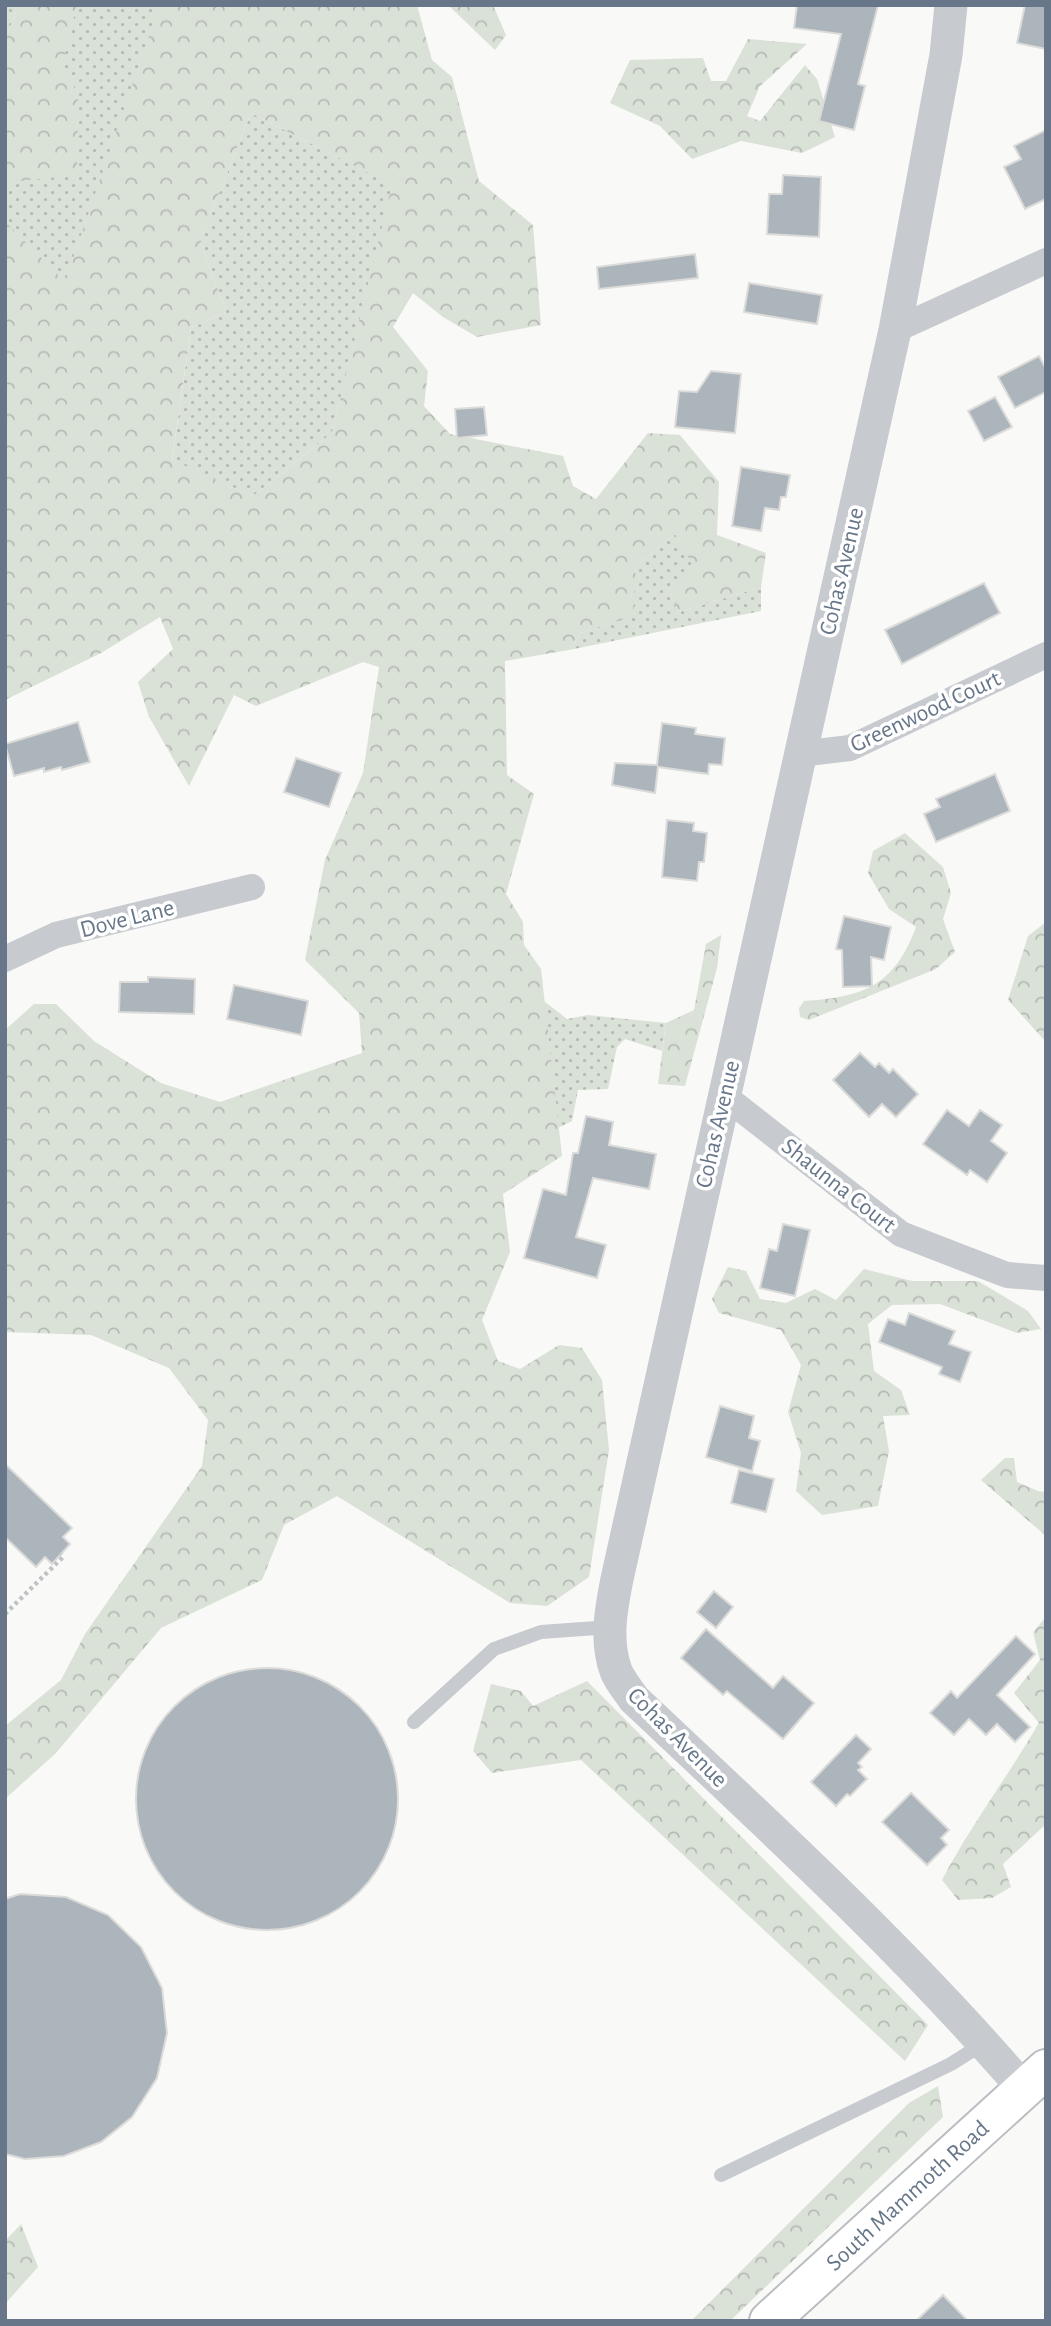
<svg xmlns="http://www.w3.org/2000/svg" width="1051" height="2326" viewBox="0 0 1051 2326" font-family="'Alegreya Sans',sans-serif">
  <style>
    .grass { fill: url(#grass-dots) }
    .forest { fill: url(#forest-crowns); fill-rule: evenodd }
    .building { fill: #adb5bc; stroke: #dbdbd9; stroke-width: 2 }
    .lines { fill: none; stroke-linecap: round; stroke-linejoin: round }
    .secondary-casing { stroke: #b9bec3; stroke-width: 42 }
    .path { stroke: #c0c3c5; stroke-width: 4.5; stroke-dasharray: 3.5 3.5; stroke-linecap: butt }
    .service { stroke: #c7cace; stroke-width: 14 }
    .minor { stroke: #c7cace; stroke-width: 26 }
    .tertiary { stroke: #c7cace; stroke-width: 33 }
    .secondary { stroke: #fff; stroke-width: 38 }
    .labels { text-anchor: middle; stroke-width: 7; stroke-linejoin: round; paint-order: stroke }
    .street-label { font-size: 24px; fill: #677789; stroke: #fff }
  </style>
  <defs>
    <pattern id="grass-dots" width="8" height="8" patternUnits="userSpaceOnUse" patternTransform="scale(1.75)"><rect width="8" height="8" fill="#dae1d7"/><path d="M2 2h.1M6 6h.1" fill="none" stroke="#b5bbb4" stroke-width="1.8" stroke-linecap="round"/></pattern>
    <pattern id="forest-crowns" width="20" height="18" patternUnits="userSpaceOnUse" patternTransform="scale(1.75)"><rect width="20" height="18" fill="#dae1d7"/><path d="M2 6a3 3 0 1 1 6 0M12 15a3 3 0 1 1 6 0" fill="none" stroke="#b5bbb4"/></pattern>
  </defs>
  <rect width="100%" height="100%" fill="#f9f9f7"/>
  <g class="grass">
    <polygon points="5,5 17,5 15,16 5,38"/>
    <polygon points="77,5 152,5 159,9 65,283 5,221 5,197 10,183 78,93 60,69"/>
    <polygon points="251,113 393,185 332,433 253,496 172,461 191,328 226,312 200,241"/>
    <polygon points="675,534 695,567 670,596 679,612 761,587 761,611 569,650 581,633 632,616 636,566"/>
    <polygon points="544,1001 567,1019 588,1015 666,1023 662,1051 625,1039 617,1047 608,1089 578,1090 572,1121 558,1128"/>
  </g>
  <g class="forest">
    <polygon points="17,5 77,5 61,69 78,93 77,175 11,182 5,197 5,38 15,16"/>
    <path d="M152,5H417L432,60L452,77L479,181L533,225L541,325L477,337L443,317L413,293L393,327L428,371L424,406L450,434L563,456L573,486L596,499L648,433L680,435L719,482L717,535L766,553L761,587L679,612L670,596L694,567L675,534L636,566L633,616L581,633L569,650L505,661L507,775L534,794L506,894L523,922L524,945L541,969L562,1156L503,1194L510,1252L482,1320L498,1361L520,1369L559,1345L582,1348L602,1380L609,1450L589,1577L547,1606L510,1603L337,1496L284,1525L262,1580L161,1628L56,1753L5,1799V1726L61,1680L85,1634L202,1466L208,1420L169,1368L91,1335L5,1332V1030L34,1004H56L94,1041L161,1083L220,1102L362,1053L359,1013L305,960L325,860L363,773L379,667L363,662L256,706L234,695L189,786L149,717L138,682L173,649L160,617L101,653L5,700V221L65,282L158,9ZM251,113L392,185L332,433L253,496L172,460L191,328L226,312L200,241Z"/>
    <polygon points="448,5 493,5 506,35 495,50"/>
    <polygon points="748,39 807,44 760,86 747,116 760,121 805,65 817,79 835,137 802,153 741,141 692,159 660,126 610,103 630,60 703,58 711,81 726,81"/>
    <path d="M905,833L943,867L951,893L943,919L955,952L936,969L809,1020L800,1017L799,1008L804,1001C864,997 894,986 916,927L889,909L868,873L873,851Z"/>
    <polygon points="1046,922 1046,1042 1008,1000 1028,936"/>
    <polygon points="721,935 717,968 685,1086 658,1084 666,1023 694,1010 706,944"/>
    <polygon points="728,1267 746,1271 760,1299 786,1303 815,1289 836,1300 864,1269 912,1281 978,1281 1028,1311 1041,1329 1017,1333 940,1304 892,1305 868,1324 874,1371 901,1390 910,1415 883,1416 889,1451 878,1506 822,1515 796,1491 801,1453 788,1412 801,1365 781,1330 719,1313 712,1299"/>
    <polygon points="1005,1458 1014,1458 1017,1482 1038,1491 1046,1492 1046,1536 981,1480"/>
    <path d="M1046,1617V1824L1003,1864L1011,1887L992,1898L958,1900L942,1880C971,1825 1008,1776 1039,1723L1014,1693L1040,1660L1033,1632Z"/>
    <polygon points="587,1681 928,2025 905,2061 581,1760 492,1773 473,1751 491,1684 521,1691 533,1706"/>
    <polygon points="938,2086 943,2117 730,2321 691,2321 909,2103"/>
    <polygon points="21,2224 38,2267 5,2304 5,2241"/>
  </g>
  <g class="building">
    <polygon points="797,5 878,5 858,84 865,86 854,130 819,121 841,34 794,28"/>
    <polygon points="1025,5 1046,5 1046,49 1017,43"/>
    <polygon points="1046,130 1046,199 1025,209 1004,167 1021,159 1014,146"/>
    <polygon points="783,175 821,177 819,237 767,234 769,194 782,194"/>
    <polygon points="695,254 698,278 599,289 597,267"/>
    <polygon points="749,283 822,295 817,324 744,312"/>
    <polygon points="1039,356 1046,369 1046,392 1015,408 998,377"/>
    <polygon points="711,371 741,374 735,433 675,427 679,391 697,392"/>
    <polygon points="995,397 1012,427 984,441 968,411"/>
    <polygon points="484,407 487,435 457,438 455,409"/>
    <polygon points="741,467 790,475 786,497 781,497 779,510 765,508 761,531 732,526"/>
    <polygon points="984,583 1000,613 902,664 885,630"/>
    <polygon points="78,722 90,762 62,770 61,767 44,772 44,768 14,776 5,744"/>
    <polygon points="662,723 696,728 695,734 725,738 722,765 709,764 708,774 658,767 655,793 612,785 615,763 657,765"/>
    <polygon points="296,758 341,773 329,807 284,792"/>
    <polygon points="995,774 1010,811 936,842 924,814 940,807 936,799"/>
    <polygon points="667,820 694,823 693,831 707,833 704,862 699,862 697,881 662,877"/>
    <polygon points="844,916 891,927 884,960 871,957 872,986 843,987 842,950 836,949"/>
    <polygon points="148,977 195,979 194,1014 119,1012 120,982 148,982"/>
    <polygon points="234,985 308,1001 301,1035 227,1019"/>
    <polygon points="860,1053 875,1067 879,1063 889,1073 893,1069 918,1094 896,1117 882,1104 869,1117 833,1080"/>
    <polygon points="947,1110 969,1126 980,1110 1002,1125 991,1141 1007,1153 987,1182 970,1170 967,1175 923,1144"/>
    <polygon points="586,1116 613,1122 609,1145 656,1154 649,1189 593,1178 576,1237 606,1245 597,1278 524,1258 543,1189 566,1195 573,1153 578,1153"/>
    <polygon points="783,1224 810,1230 795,1296 760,1288 769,1249 777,1251"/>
    <polygon points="909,1313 955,1331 949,1344 971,1352 960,1382 939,1374 942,1367 879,1342 888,1319 905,1325"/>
    <polygon points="720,1406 754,1416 749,1438 760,1441 752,1471 706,1457"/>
    <polygon points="5,1464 72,1528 63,1537 70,1544 52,1564 45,1557 36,1567 5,1537"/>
    <polygon points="739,1470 774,1479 766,1512 731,1503"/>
    <polygon points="714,1591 733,1607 716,1628 697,1612"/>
    <polygon points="706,1629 773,1688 783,1676 814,1703 783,1739 727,1691 723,1695 681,1658"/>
    <polygon points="1016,1636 1035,1654 997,1695 1030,1727 1015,1742 997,1724 986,1735 969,1719 954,1735 930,1713 951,1691 957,1698"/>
    <circle cx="267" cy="1799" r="131"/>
    <polygon points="856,1735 871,1749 858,1763 862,1767 858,1770 867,1779 850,1796 847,1794 836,1806 811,1782"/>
    <polygon points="911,1793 949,1830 941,1838 947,1845 927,1865 882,1822"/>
    <polygon points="20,1894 66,1897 108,1915 141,1947 162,1988 167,2033 157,2078 132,2117 101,2142 64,2156 25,2159 5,2154 5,1899"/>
    <polygon points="943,2295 968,2321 916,2321"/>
  </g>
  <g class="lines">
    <g class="secondary-casing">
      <g id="secondary">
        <path id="s1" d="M769,2321L1046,2069"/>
      </g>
    </g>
    <polyline class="path" points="5,1614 63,1557 61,1554"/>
    <g class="service">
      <polyline points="414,1722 494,1649 541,1632 610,1627"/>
      <polyline points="721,2175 951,2064 984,2043"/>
    </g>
    <g class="minor">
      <polyline points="895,330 1046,261"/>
      <polyline points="800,754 850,748 1046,655"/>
      <polyline points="5,959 56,935 252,887"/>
      <polyline points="723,1095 901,1234 1007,1275 1046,1278"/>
    </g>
    <path class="tertiary" d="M951,5L946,55L895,330L617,1579C611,1609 605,1641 616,1671C620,1681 628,1690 634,1699C767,1824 903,1949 1023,2088"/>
    <use href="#secondary" class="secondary"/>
  </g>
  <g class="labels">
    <g class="street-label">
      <text transform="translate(841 571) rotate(-77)" y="8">Cohas Avenue</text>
      <text transform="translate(925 711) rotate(-25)" y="8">Greenwood Court</text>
      <text transform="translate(127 918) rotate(-14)" y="8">Dove Lane</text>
      <text transform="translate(717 1124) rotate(-77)" y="8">Cohas Avenue</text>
      <text transform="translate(839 1185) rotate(38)" y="8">Shaunna Court</text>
      <text transform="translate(678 1737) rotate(45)" y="8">Cohas Avenue</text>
      <text dy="8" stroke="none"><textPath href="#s1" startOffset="187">South Mammoth Road</textPath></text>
    </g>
  </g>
  <rect width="1051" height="2326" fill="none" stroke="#677789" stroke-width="14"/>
</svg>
